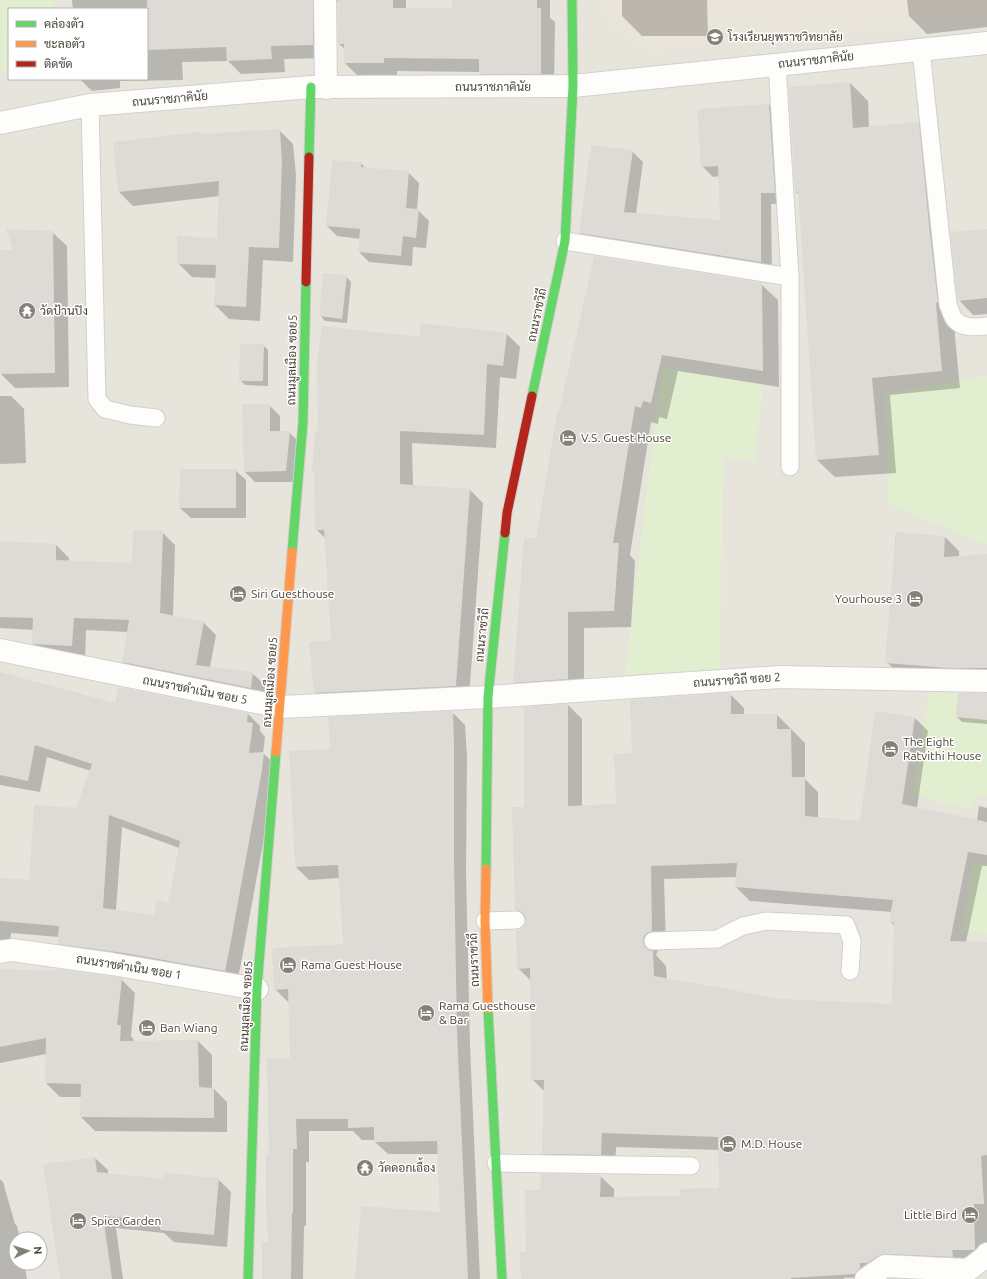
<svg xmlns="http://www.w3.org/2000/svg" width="987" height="1279" viewBox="0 0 987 1279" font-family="Ubuntu,Sarabun,sans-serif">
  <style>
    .residential { fill: #e7e4dc; fill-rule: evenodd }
    .education { fill: #eae5da }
    .green { fill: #e1eecf }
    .parking { fill: #e6e3df }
    .shadow { fill: #0003; fill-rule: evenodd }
    .building { fill: #dedbd6; fill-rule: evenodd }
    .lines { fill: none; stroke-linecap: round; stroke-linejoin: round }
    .lane-casing { stroke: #d2d0cb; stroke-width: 19 }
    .street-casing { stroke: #d2d0cb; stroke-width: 24 }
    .fast-casing { stroke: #d3cfc5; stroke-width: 11 }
    .slow-casing { stroke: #d3cfc5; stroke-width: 11 }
    .jam-casing { stroke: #d3cfc5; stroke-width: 11 }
    .lane { stroke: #fdfdfc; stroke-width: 17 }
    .street { stroke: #fdfdfc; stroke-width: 22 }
    .fast { stroke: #63d668; stroke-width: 9 }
    .slow { stroke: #ff974d; stroke-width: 9 }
    .jam { stroke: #b3261e; stroke-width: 9 }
    .labels { text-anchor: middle; stroke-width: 3; stroke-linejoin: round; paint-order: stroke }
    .poi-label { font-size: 12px; fill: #4b4439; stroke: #fff; text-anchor: start }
    .street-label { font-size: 12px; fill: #4b4439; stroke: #fff }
  </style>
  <rect width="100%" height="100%" fill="#f4f2ee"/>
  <path class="residential" d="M0,0H987V1279H0ZM9,9H147V79H9ZM16,1239H40V1263H16Z"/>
  <polygon class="education" points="604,0 987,0 987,20 649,52 606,23"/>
  <g class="green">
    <polygon points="0,0 52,0 58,9 9,9 9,68 1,72"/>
    <polygon points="662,367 763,385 755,461 723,458 720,675 624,682"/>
    <polygon points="987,376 987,545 888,504 885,393"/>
    <polygon points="930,689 987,693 987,798 976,795 970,809 912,795"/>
    <polygon points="972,863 987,865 987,934 962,931"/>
  </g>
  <g class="parking">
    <polygon points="742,892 875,906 873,985 669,978 672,900 724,901"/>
    <polygon points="34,1104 57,1279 26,1279 24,1263 40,1263 40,1239 20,1239 16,1204 0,1166 0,1109"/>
  </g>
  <g class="shadow">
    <polygon points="72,0 406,0 406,9 454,9 453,0 550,0 550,18 555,22 554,87 493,87 480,73 480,72 397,71 397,76 358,76 345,63 345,49 339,44 338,1 332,3 326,58 284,59 285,72 241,74 228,61 182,62 183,80 120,81 120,88 92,91 80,79 147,79 147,9 73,9"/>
    <polygon points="622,0 707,0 708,36 642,36 622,16"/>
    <polygon points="907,0 987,0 987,27 927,34 909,16"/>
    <polygon points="850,83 868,101 869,127 918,123 936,140 960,388 890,395 896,473 835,477 817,460 800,195 796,192"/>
    <polygon points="769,105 780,115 785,203 771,204 772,272 591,243 580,233 632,151 643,162 636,214 721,221 720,176 713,177 702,166"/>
    <polygon points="279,130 293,144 296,176 293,262 263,260 260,321 229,319 215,305 216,278 192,277 178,263 218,239 220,196 133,206 119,192 201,135"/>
    <polygon points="361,163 365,168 408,172 419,183 417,210 418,210 429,221 426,248 413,247 412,266 369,262 359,252 360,239 337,236 327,226"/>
    <polygon points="987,230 987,314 973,315 959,300"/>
    <polygon points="52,232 67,246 69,387 15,388 0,373 0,251 14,251"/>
    <polygon points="346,276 351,282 347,323 325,321 320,315"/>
    <polygon points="761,284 778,300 779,387 678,371 667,419 659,417 658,424 651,422 630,555 635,561 631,627 584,628 584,695 531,699 514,682 537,539 560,413"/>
    <polygon points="507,334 520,347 516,379 500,377 496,448 412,443 413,486 470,490 483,503 469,699 328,706 315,692 332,641 326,539 316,529 315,473 313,471 319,432 420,338"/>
    <polygon points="263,345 268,350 268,386 245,385 240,380"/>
    <polygon points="0,396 11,396 24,409 26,463 0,464"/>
    <polygon points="269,405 280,416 280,432 289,432 300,443 297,482 255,482 245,472"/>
    <polygon points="235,470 246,480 246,518 191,518 180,508"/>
    <polygon points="162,532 175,545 173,617 203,622 216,635 210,667 252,673 265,685 263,700 136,674 123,662 128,632 86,630 85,658 46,656 33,643 34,630 0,628 0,542 56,545 69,558 69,562 133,564"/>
    <polygon points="896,533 945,537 959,551 959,557 987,555 987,681 901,677 887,662"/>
    <path d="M0,673L116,704L248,714L260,726V731L265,737L263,753L276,765L274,783L242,958L237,983L71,956L58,943L59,937L11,933L10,943L0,942V879L29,881L77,809L91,771L47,757L40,792L0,785ZM122,827L179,848L169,904L155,916L116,910Z"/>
    <path d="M730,694L744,708V715H777L805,743V779L818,792V818L861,822L914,717L928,731L917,808L977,821L979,806L987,808V866H982L966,942L987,943V1263L881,1276L843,1278L845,1279H522L541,1191L600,1176L614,1189V1198L681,1197L720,1188L719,1150L616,1147L615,1168L556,1167L543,1153L544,1091L532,1079V982L518,968L522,929L526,925L527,920L516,910L525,808L568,705L582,719V806L617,805L633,754ZM737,877L736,887L750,901L892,912L890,921L895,926L893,1005L782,1000L667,980L666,966L656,955L658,950L661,946L666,945L664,879Z"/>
    <polygon points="987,694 987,724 962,722 957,717"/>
    <polygon points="452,712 465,725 467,757 466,873 470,1044 480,1279 443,1279 438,1154 388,1154 375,1142 375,1140 362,1140 353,1131 309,1131 309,1162 306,1162 306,1226 304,1226 303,1279 263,1279 269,1243 270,1156 292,1059 290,1002 288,1002 275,989 344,945 340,878 309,880 296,867 331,749"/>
    <polygon points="121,979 135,993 131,1036 134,1040 134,1042 198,1041 212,1055 212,1089 214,1089 227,1102 227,1132 95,1131 81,1117 82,1097 60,1097 46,1083 46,1054 0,1063 0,988"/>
    <polygon points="95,1158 108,1170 108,1174 165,1181 218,1179 231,1192 227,1247 174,1242 164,1233 116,1228 123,1279 61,1279"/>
    <polygon points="0,1179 3,1182 15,1224 17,1226 20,1239 16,1239 16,1263 24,1263 27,1279 0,1279"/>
  </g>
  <g class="building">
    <polygon points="147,0 313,0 313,45 271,46 272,59 227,61 226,47 147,50"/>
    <polygon points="338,0 393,0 393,8 452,8 452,0 537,0 537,8 541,8 541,74 479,74 479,59 384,58 384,63 344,63 344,44 338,44"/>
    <polygon points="850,82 853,128 919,122 930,234 938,302 936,303 942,371 872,378 879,455 816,460 798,192 795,192 789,87"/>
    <polygon points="769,104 775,193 761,193 761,262 579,233 591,145 633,150 624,212 720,220 718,166 701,167 697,109"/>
    <polygon points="280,129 282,162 279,248 249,247 246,307 214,305 216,265 177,264 177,236 217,238 219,181 118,192 113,142 200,132 200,134"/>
    <polygon points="332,160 361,162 361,167 409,171 406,208 419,209 416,238 403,236 401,256 358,252 360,229 326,226"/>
    <polygon points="6,229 53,231 55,373 0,374 0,250 13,250"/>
    <polygon points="987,229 987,298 958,301 950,232"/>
    <polygon points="594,256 762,283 763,371 662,355 651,403 643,401 641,408 635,406 613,543 619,543 614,611 568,612 568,679 513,683 524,537 536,538 557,412 559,412"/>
    <polygon points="323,273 347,275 342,319 319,316"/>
    <polygon points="421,323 507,333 503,366 487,364 484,435 400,431 400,484 470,489 456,686 314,693 309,642 331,640 324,530 315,530 314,471 312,471 315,431 318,431 317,362 322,326 419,337"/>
    <polygon points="240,344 264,344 263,381 239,381"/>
    <polygon points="242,404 270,404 270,431 290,431 286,471 244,472"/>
    <polygon points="180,469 236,469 236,508 179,508"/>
    <polygon points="133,530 163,531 160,613 204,621 196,665 253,672 251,688 122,662 129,620 74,618 72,646 32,644 33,618 0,617 0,541 56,544 56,560 132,563"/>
    <polygon points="896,532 945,536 944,557 987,554 987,668 948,668 885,663"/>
    <path d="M0,672L115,703L118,687L248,713L247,722L253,723L249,753L264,752L262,770L230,946L225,971L124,953L57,944L59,926L0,921V878L29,880L34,805L76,808L92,764L35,745L28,781L0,775ZM109,815L180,841L168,903L157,900L154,915L103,908Z"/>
    <path d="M731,693V714H777V729H791L792,777H805V816L860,821L875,711L915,717L902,804L987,822V855L968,852L950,941L987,942V1155L981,1156L984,1204H974L975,1249L974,1250H952L953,1257L885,1254L878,1256L867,1263H860V1268L855,1274L791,1278V1279H521L519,1252H526L525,1190H540L541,1174L601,1175L600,1197L680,1196L679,1189L719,1188L718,1137L602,1133L601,1155L542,1154L544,1080H531L530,968L517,969L516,930L522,928L525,924L526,920L524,914L520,911L515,910L512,807H524V707L568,704V806L616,804L614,754L632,753L630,700ZM737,863L735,887L893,900L889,922L894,923L892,1004L782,999L654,976L653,951L649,950L645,947L643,941L644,936L647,933L652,931L651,866Z"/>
    <polygon points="958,693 987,693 987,720 956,717"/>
    <polygon points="453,711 454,743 454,860 457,1031 468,1279 355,1279 361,1206 440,1212 437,1141 374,1142 374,1127 348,1128 348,1119 296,1119 297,1149 293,1149 293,1213 292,1213 291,1279 262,1279 262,1242 268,1242 266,1210 266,1155 269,1155 267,1059 290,1058 288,989 274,990 272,957 273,948 343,944 338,865 295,867 289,751 330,749 328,717"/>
    <polygon points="0,969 55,971 55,969 122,978 117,1025 121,1025 120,1041 198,1040 199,1087 214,1088 214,1118 80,1117 81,1084 45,1083 46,1038 0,1047"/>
    <polygon points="95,1157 97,1172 164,1179 164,1173 219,1178 214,1235 160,1230 160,1221 103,1216 112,1279 60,1279 43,1164"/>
  </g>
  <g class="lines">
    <g class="lane-casing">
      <g id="lane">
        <path d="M921,50L948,305C950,309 952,317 955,320C963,329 977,327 987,326"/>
        <polyline points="777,64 790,277 790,467"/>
        <polyline points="90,105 97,399 105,409 130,415 156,418"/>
        <polyline points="565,241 790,277"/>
        <polyline points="485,921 516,920"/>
        <polyline points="653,941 717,939 743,926 766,921 846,925 852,941 850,971"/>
        <polyline points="496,1163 691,1166"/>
      </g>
    </g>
    <g class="street-casing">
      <g id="street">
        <polyline points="325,0 326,88"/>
        <polyline points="0,123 90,105 311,87 573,86 987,43"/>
        <polyline points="0,650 281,707 488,697 780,677 987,681"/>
        <polyline points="0,952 12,950 112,964 257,989"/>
        <polyline points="866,1279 885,1266 968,1270 985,1257 987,1254"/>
      </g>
    </g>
    <g class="fast-casing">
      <g id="fast">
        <polyline points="309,157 311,87"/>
        <polyline points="532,396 565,241 573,86 572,0"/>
        <polyline points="292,552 303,422 306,282"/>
        <polyline points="486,869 488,697 505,533"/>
        <polyline points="488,1009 502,1279"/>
        <polyline points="248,1279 257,989 276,752"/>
      </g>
    </g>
    <g class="slow-casing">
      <g id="slow">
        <polyline points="276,752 292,552"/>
        <polyline points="486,869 485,921 488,1009"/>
      </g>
    </g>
    <g class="jam-casing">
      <g id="jam">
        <polyline points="306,282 309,157"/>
        <polyline points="505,533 507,513 532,396"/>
      </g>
    </g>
    <use href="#lane" class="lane"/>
    <use href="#street" class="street"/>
    <use href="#fast" class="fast"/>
    <use href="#slow" class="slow"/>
    <use href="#jam" class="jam"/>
  </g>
  <defs>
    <g id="school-disc" transform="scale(0.9)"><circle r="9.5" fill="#868178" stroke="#fff"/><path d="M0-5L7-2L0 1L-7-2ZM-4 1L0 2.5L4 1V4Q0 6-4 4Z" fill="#fff"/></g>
    <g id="temple-disc" transform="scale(0.9)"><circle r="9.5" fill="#868178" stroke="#fff"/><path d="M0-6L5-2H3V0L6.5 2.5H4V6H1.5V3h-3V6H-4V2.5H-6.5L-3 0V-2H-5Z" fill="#fff"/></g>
    <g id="hotel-disc" transform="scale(0.9)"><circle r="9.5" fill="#868178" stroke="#fff"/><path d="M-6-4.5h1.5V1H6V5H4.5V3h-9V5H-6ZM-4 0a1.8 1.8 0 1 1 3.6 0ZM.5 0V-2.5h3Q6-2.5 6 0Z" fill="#fff"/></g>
  </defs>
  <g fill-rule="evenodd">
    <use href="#school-disc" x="715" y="37"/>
    <use href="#temple-disc" x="27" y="311"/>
    <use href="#hotel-disc" x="568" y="438"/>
    <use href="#hotel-disc" x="238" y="594"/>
    <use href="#hotel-disc" x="915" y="599"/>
    <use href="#hotel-disc" x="890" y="749"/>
    <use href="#hotel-disc" x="288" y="965"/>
    <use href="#hotel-disc" x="426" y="1013"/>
    <use href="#hotel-disc" x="147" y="1028"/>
    <use href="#hotel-disc" x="728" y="1144"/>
    <use href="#temple-disc" x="365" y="1168"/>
    <use href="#hotel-disc" x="970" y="1215"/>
    <use href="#hotel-disc" x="78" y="1221"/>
  </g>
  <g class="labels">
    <g class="poi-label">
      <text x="728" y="41">โรงเรียนยุพราชวิทยาลัย</text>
      <text x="40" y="315">วัดป้านปิง</text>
      <text x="581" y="442">V.S. Guest House</text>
      <text x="251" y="598">Siri Guesthouse</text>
      <text x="902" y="603" text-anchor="end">Yourhouse 3</text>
      <text x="903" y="746">The Eight<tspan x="903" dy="14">Ratvithi House</tspan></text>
      <text x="301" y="969">Rama Guest House</text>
      <text x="439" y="1010">Rama Guesthouse<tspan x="439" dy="14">&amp; Bar</tspan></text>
      <text x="160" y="1032">Ban Wiang</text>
      <text x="741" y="1148">M.D. House</text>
      <text x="378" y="1172">วัดดอกเอื้อง</text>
      <text x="957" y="1219" text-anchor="end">Little Bird</text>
      <text x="91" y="1225">Spice Garden</text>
    </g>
    <g class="street-label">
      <text transform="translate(816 60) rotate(-6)" y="4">ถนนราชภาคินัย</text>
      <text x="493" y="91">ถนนราชภาคินัย</text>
      <text transform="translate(170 99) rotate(-5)" y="4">ถนนราชภาคินัย</text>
      <text transform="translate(537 315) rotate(-78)" y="4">ถนนราชวิถี</text>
      <text transform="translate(292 360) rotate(-89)" y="4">ถนนมูลเมือง ซอย5</text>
      <text transform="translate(482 635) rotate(-84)" y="4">ถนนราชวิถี</text>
      <text transform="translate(737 680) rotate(-4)" y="4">ถนนราชวิถี ซอย 2</text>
      <text transform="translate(270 682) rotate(-86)" y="4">ถนนมูลเมือง ซอย5</text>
      <text transform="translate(195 690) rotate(11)" y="4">ถนนราชดำเนิน ซอย 5</text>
      <text transform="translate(474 960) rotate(-92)" y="4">ถนนราชวิถี</text>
      <text transform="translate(129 967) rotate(9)" y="4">ถนนราชดำเนิน ซอย 1</text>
      <text transform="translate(246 1006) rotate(-87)" y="4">ถนนมูลเมือง ซอย5</text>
    </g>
  </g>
  <rect x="8" y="8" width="140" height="72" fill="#ffffff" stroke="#b7b4b0"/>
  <rect x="16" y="21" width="20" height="6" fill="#63d668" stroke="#b7b4b0"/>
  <text x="44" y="28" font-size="12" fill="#4b4439">คล่องตัว</text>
  <rect x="16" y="41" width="20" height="6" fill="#ff974d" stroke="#b7b4b0"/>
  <text x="44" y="48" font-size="12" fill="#4b4439">ชะลอตัว</text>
  <rect x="16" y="61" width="20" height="6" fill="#b3261e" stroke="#b7b4b0"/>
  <text x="44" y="68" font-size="12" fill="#4b4439">ติดขัด</text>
  <g transform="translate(28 1251) rotate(86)"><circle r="19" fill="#ffffff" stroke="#b7b4b0"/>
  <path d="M0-3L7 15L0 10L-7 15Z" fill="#868178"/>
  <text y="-6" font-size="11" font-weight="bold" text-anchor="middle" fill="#4b4439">N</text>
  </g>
</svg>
